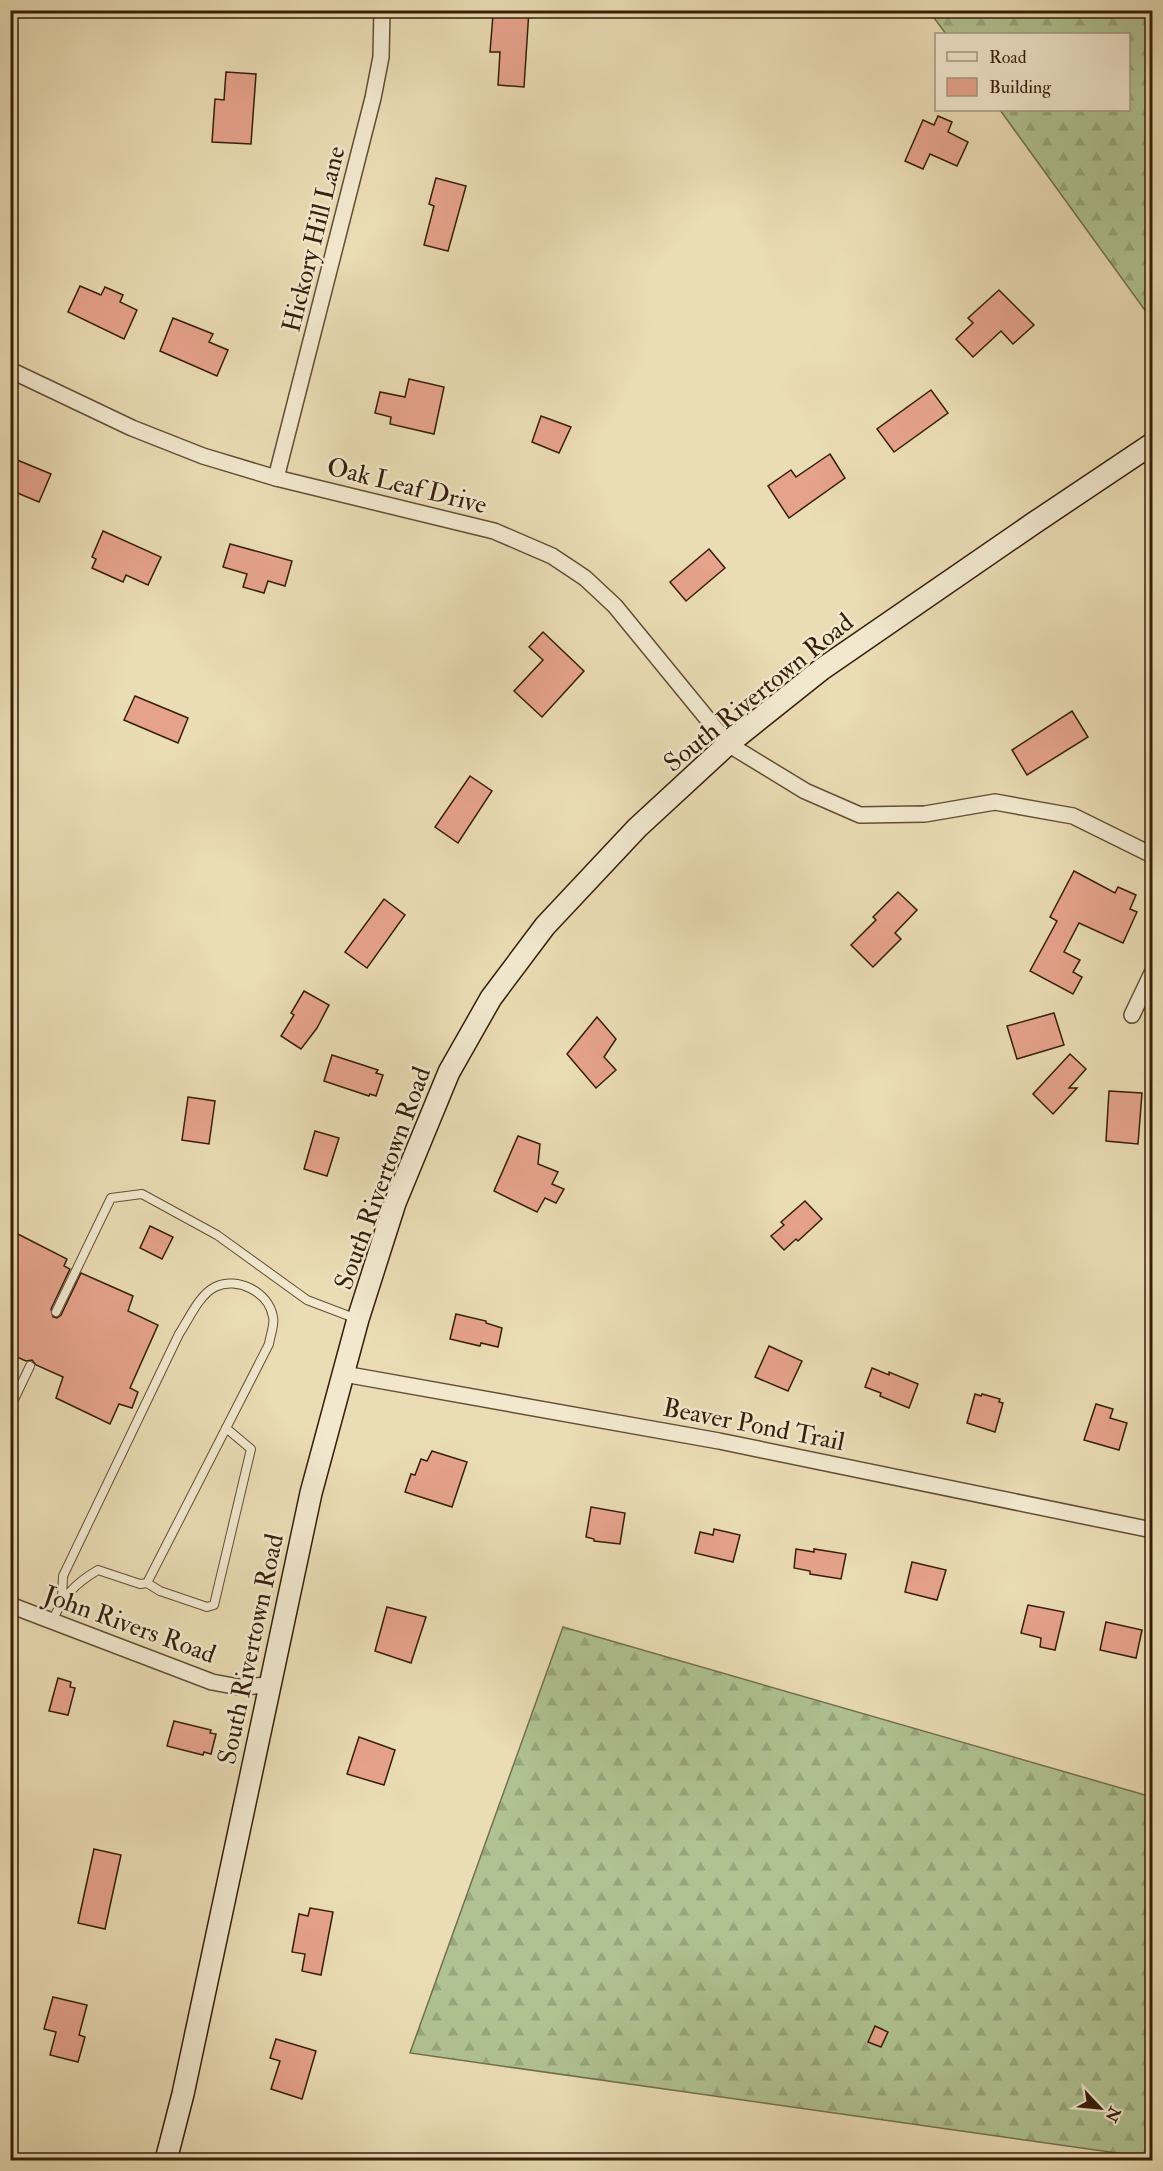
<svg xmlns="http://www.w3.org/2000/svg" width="1163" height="2171" viewBox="0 0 1163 2171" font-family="'IM FELL Double Pica',serif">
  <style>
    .forest { fill: url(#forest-firs); stroke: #73704e; stroke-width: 1.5 }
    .building { fill: #e6a38c; stroke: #361e09; stroke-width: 1.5 }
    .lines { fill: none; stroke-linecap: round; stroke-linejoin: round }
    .lane-casing { stroke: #634e34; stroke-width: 10 }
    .street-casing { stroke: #634e34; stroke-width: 18 }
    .secondary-casing { stroke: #361e09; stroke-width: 24 }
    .lane { stroke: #f1e8ce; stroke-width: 8 }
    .street { stroke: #f1e8ce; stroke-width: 15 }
    .secondary { stroke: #f1e8ce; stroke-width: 21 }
    .labels { text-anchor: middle; stroke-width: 5; stroke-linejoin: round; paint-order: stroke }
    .street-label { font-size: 26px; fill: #361e09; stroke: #f1e8ce }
  </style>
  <defs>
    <pattern id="forest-firs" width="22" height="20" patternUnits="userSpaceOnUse" patternTransform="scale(1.5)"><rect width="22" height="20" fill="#b0c292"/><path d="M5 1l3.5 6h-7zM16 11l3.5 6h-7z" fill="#98a67d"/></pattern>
  </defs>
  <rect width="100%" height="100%" fill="#eadcb4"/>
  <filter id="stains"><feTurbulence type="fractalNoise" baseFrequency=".00333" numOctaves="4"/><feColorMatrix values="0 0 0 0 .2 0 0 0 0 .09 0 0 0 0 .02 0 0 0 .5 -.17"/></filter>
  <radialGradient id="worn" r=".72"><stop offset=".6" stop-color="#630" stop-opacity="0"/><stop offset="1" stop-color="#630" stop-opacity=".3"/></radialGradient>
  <g class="forest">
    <polygon points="929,11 1152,11 1152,320 1000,110 1128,110 1128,34 946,34"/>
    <polygon points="563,1627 1152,1797 1152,2158 410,2053"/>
  </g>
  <g class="building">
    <polygon points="504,10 529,10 524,87 498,85 500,52 490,52 493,15 504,16"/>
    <polygon points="226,72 256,74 251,144 212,142 215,99 224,100"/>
    <polygon points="938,116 952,122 948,132 968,142 957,166 930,154 923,169 905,161 923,120 934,125"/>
    <polygon points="436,178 466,186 448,251 424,245 434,206 429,204"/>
    <polygon points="80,286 101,295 105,287 123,295 120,302 137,310 124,339 68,312"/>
    <polygon points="999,290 1034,325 1013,344 1001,331 973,357 956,339 973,323 968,318"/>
    <polygon points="173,318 213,334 209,342 228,350 217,376 160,351"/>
    <polygon points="409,379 444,387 434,434 390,424 391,417 375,413 380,392 405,397"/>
    <polygon points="931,390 948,413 894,452 877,429"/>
    <polygon points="541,416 571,427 559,453 532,442"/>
    <polygon points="830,454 845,478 789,518 768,486 791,470 796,477"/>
    <polygon points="10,457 51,474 39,502 10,490"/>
    <polygon points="103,531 161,557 148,585 126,575 123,582 92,568 96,559 92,557"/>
    <polygon points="230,544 292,561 285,586 268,581 264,593 243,587 247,574 223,567"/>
    <polygon points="709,549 725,568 686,601 670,582"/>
    <polygon points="543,632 584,671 542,717 514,691 543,660 529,647"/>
    <polygon points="135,696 188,718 178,743 124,720"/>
    <polygon points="1072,711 1088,737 1027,775 1012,750"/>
    <polygon points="470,776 492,791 458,843 435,827"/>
    <polygon points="1074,871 1115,893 1118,887 1136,895 1130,909 1137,912 1123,943 1079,923 1064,952 1080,960 1073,972 1082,977 1073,994 1030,971 1057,921 1050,917"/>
    <polygon points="898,892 917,910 895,933 901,939 873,967 851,945 876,920 873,917"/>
    <polygon points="384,899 405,915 367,968 345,952"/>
    <polygon points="304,991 329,1005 317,1028 301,1049 281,1036 294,1015 291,1013"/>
    <polygon points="1054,1013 1064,1045 1017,1059 1007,1026"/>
    <polygon points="597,1017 616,1039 604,1057 616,1070 596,1088 567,1054"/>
    <polygon points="1070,1054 1086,1069 1069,1088 1077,1088 1053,1114 1033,1094"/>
    <polygon points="332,1055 378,1070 376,1073 383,1075 376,1096 370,1094 369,1096 324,1081"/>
    <polygon points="1109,1091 1142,1093 1138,1144 1106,1141"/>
    <polygon points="188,1097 215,1101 209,1144 182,1140"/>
    <polygon points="315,1131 339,1138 327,1176 304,1169"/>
    <polygon points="518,1136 540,1144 538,1164 558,1172 552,1184 564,1189 556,1203 545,1198 537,1212 494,1191"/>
    <polygon points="805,1201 822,1219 798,1241 796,1239 784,1250 771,1236 784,1225 781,1222"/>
    <polygon points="150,1226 173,1237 162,1259 140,1248"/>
    <polygon points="10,1230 67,1259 64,1266 70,1269 51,1309 53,1317 57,1318 61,1315 81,1273 133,1296 128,1311 158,1325 130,1388 138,1392 132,1408 119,1404 110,1424 56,1398 63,1377 36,1365 32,1360 26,1361 10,1354"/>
    <polygon points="456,1314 486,1321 486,1323 502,1328 498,1347 481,1343 480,1346 450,1339"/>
    <polygon points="769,1346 802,1361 788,1391 755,1377"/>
    <polygon points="872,1368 889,1375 889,1372 918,1384 909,1408 880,1396 881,1393 865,1387"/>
    <polygon points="975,1394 981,1396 982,1394 1000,1399 999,1402 1003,1403 995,1432 967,1423"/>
    <polygon points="1096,1404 1113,1409 1110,1418 1127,1423 1119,1450 1084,1440"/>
    <polygon points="432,1451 467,1462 452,1507 405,1492 411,1474 415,1475 421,1459 427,1461"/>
    <polygon points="591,1507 625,1513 620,1544 594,1541 594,1539 586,1537"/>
    <polygon points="714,1529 740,1535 733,1562 695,1553 700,1532 713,1535"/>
    <polygon points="796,1549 814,1552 814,1549 846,1554 841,1579 810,1574 810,1571 794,1568"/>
    <polygon points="912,1562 946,1570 937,1600 905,1592"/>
    <polygon points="1028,1605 1064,1612 1055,1650 1040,1647 1041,1638 1021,1633"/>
    <polygon points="387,1607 426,1617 411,1663 375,1651"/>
    <polygon points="1106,1622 1142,1630 1136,1658 1100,1650"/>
    <polygon points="58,1678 71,1682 70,1687 75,1688 68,1715 49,1711"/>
    <polygon points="174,1721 211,1730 210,1733 216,1734 211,1754 204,1752 203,1755 167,1746"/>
    <polygon points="359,1737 395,1750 384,1785 347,1774"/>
    <polygon points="94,1849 121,1855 105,1929 78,1923"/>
    <polygon points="310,1908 333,1912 321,1975 302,1971 305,1954 292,1952 299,1914 308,1916"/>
    <polygon points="53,1997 87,2005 79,2035 85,2037 78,2062 50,2055 56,2032 44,2029"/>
    <polygon points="875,2026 888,2032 881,2047 868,2042"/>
    <polygon points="276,2039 316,2051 302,2099 271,2089 280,2061 270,2058"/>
  </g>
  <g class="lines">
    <g class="lane-casing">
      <g id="lane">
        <polyline points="56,1312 111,1198 142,1194 217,1235 307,1300 357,1319"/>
        <polyline points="10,1408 30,1366"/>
        <polyline points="147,1583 160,1591 207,1607 214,1605 251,1449 226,1428"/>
        <path d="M52,1621C64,1596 74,1584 98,1570L140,1584L147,1583L269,1344C270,1336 275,1324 273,1317C269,1292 237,1276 215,1287C199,1295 189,1319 179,1334L63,1576L62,1600"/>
      </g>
    </g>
    <g class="street-casing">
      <g id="street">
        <polyline points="10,370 132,428 203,456 276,478 494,531 552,556 585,578 615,606 728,744 805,791 860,815 925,814 995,802 1073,816 1152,855"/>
        <polyline points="276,478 373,98 381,57 382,10"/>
        <polyline points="1132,1015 1152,973"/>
        <polyline points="344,1374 719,1441 1152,1530"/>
        <polyline points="10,1605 212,1682 239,1687 270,1685"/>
      </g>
    </g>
    <g class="secondary-casing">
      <polyline id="secondary" points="166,2160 183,2094 311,1493 358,1319 395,1203 449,1072 491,998 545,926 637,828 728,744 822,669 1034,523 1152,444"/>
    </g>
    <use href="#lane" class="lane"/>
    <use href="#street" class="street"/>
    <use href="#secondary" class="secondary"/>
  </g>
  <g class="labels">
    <g class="street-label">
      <text transform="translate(313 239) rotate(-76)" y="9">Hickory Hill Lane</text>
      <text transform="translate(407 485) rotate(14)" y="9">Oak Leaf Drive</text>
      <text transform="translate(758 692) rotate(-39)" y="9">South Rivertown Road</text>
      <text transform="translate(382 1178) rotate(-70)" y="9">South Rivertown Road</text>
      <text transform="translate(754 1424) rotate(11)" y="9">Beaver Pond Trail</text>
      <text transform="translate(130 1624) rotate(20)" y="9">John Rivers Road</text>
      <text transform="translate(250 1649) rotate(-78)" y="9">South Rivertown Road</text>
    </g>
  </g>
  <rect width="1163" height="2171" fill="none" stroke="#eadcb4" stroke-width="36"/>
  <rect x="12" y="12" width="1139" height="2147" fill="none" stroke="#361e09" stroke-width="3"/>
  <rect x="18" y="18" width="1127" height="2135" fill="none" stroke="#361e09" stroke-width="1.5"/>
  <rect x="935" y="33" width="195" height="78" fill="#f1e8ce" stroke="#a6977f" stroke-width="1.5"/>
  <rect x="947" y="52" width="30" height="9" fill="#f1e8ce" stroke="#a6977f" stroke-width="1.5"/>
  <text x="989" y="63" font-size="18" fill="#361e09">Road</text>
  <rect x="947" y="78" width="30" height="18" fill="#e6a38c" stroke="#a6977f" stroke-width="1.5"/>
  <text x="989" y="93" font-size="18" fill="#361e09">Building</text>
  <g transform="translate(1100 2108) rotate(116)" stroke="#f1e8ce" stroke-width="4.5" paint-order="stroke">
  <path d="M0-4.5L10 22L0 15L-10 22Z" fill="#361e09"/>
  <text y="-9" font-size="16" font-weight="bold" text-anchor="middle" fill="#361e09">N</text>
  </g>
  <rect width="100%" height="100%" filter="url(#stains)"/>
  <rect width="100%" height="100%" fill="url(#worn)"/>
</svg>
